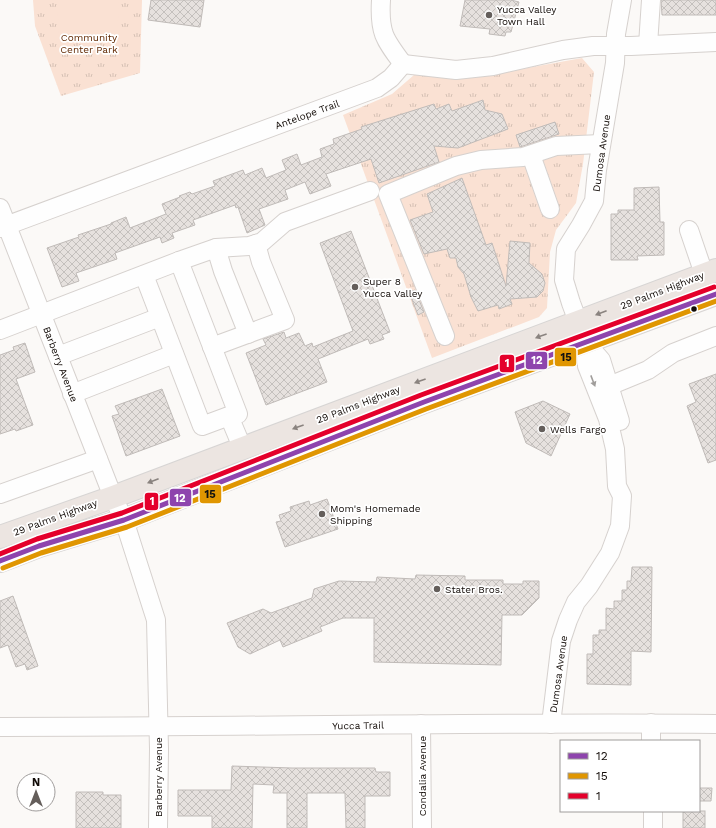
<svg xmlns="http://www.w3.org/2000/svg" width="716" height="828" viewBox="0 0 716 828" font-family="'Work Sans',sans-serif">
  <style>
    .grass { fill: url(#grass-tufts) }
    .garden { fill: #fae1d3 }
    .building { fill: url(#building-cross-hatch); stroke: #c0bbb8 }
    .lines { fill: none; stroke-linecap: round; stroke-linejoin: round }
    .minor-casing { stroke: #d6d1ce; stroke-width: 20 }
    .major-casing { stroke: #d7d5d4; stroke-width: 24 }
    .minor { stroke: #fefefe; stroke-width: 18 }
    .major { stroke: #ece5e1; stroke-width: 22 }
    .bus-1-casing { stroke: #fff; stroke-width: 8 }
    .bus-2-casing { stroke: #fff; stroke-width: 8 }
    .bus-3-casing { stroke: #fff; stroke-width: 8 }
    .bus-1 { stroke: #8e44ad; stroke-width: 5 }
    .bus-2 { stroke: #e09601; stroke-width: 5 }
    .bus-3 { stroke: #e4002b; stroke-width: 5 }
    .oneway { fill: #8a837f }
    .oneway2 { fill: #a09d9b }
    .poi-dot { fill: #645e5b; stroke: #fff; stroke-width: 1.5 }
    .bus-dot { fill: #120b07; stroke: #fff; stroke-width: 1.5 }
    .labels { text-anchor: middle; stroke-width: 3.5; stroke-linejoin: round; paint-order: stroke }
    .poi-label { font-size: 10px; fill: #120b07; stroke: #fff; text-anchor: start }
    .park-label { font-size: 10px; fill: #602700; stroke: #fff }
    .street-label { font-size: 10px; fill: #120b07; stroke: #fff }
    .line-badge { stroke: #fff; stroke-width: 1.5 }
    .badge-label { font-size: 11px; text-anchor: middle; font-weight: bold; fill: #fff }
    .pale-badge-label { font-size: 11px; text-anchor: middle; font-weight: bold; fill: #111 }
  </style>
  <defs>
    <pattern id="grass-tufts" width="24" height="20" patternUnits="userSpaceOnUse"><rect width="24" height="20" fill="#fae1d3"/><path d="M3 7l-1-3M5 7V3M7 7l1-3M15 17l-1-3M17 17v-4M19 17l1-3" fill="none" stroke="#d5c0b4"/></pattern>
    <pattern id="building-cross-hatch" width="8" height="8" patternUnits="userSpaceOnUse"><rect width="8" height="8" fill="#e6e1de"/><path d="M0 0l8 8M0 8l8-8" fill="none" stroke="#c4c0bd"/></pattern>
  </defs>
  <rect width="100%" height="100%" fill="#fbf9f7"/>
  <g class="grass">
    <polygon points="33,0 142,0 140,73 61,96 35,26"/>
    <polygon points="582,58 594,72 583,164 576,203 556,230 550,252 547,308 539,317 432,358 343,115 392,94 414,75 473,78"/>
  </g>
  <polygon class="garden" points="57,0 119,0 117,36 59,33"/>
  <g class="building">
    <polygon points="151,0 204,0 200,27 148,20"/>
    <polygon points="465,0 511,0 519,2 511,32 506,32 505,36 489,34 490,29 460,26"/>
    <polygon points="661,0 716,0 716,15 662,15"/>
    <polygon points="483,100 485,110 502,114 508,129 458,148 434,146 439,162 379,183 371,159 326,174 331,186 310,194 305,182 285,190 288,199 259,209 265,225 247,233 238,207 236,208 235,205 193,220 195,225 172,233 174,238 162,243 160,237 115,253 117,259 76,273 79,281 62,287 47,248 79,237 78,235 111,224 111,223 126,217 130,228 166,214 162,204 180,197 179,196 190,192 192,194 215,186 213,181 243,170 245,175 262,168 266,178 286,170 282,160 297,154 301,165 322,157 320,149 334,144 333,139 362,129 361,127 434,104 436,109 449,104 452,111"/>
    <polygon points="555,122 559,134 520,147 516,135"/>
    <polygon points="462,178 486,245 492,243 506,286 510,241 530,243 529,263 542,274 545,283 543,291 537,297 510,299 512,304 499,309 498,305 478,311 471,297 464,274 458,267 456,258 450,258 447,249 424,254 410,220 433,212 427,194"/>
    <polygon points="659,187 660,222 664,222 664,255 637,256 638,260 611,260 611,214 618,214 618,210 634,210 634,188"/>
    <polygon points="351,231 390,332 382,335 384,339 370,344 368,339 318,359 327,382 266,405 246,353 266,345 263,339 284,332 286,338 299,333 305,346 312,343 313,347 353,331 320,243"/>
    <polygon points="415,290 424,312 418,315 409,292"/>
    <polygon points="25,343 35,372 16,379 33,425 16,431 15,429 0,434 0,355 14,350 13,347"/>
    <polygon points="716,374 716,460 708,463 687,406 696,402 689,384"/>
    <polygon points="162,389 180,436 126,456 112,416 119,414 115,406"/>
    <polygon points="543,401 570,414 551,456 526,443 515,412"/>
    <polygon points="327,499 338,529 285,547 276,522 281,521 279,515 291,511 290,507 309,501 310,505"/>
    <polygon points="632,567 652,567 651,652 631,651 631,685 587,684 587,654 593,654 593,635 599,635 599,630 606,630 606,608 614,609 614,601 622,601 622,590 627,590 627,581 631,581"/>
    <polygon points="416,575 465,576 465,580 503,580 503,584 523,584 523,581 539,581 539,598 522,615 502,615 501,665 374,662 374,618 343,618 320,627 322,631 283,647 280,640 250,654 238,647 227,623 263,609 271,613 312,598 314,589 339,581 376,582 377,577 415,579"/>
    <polygon points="13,596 38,666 27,670 25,664 16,667 8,645 0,648 0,601"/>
    <polygon points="232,766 292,768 375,768 376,772 390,772 390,796 365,796 365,828 346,828 345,793 307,793 307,828 287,828 287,793 273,793 274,785 253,784 252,828 212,828 212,816 178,816 178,790 231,790"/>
    <polygon points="699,788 712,788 711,801 699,801"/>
    <polygon points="76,792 103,792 103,795 121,795 121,828 76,828"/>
    <rect x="683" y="811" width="22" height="17"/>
  </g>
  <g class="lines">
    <g class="minor-casing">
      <g id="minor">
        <path d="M381,0C379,32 384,39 403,64"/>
        <polyline points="648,45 651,0"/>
        <polyline points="403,64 456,70 493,66 563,50 593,46 631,46 716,42"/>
        <polyline points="531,155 550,209"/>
        <polyline points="0,208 113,497 124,520 156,620 159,749 158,828"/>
        <polyline points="0,228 377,88 391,78 403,64"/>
        <polyline points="689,230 704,274"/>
        <polyline points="216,248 223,271 248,334"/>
        <polyline points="179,261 238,414 229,416 242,447"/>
        <polyline points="144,275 202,426 229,416"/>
        <polyline points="0,330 179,261 216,248 249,246 262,242 285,222 370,191"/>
        <polyline points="445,336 388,194 456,166 481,160 523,157 556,146 601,144"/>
        <polyline points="586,343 601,360 620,421"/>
        <polyline points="212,347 285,320 261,262 256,244"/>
        <polyline points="58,356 160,317"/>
        <polyline points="609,386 648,370 673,353 716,336"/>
        <polyline points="72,394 174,354"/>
        <polyline points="0,494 98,459"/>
        <polyline points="651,723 651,741"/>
        <polyline points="421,724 422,828"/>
        <polyline points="551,724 561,641 568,620 576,602 589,586 610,553 620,526 622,496 617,486 615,449 608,419 587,366 586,343 571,303 564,280 566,249 581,225 594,201 597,170 615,63 616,34 622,0"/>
        <path d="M0,727C239,727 477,722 716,724"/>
        <polyline points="653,811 653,828"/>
      </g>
    </g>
    <g class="major-casing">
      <g id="major">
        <polyline points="0,537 113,497 716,270"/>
        <polyline points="0,561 39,546 124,520 424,402 716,294"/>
      </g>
    </g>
    <use href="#minor" class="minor"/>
    <use href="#major" class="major"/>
    <g class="bus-1-casing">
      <polyline id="bus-1" points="0,561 39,546 124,520 424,402 716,294"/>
    </g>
    <g class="bus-2-casing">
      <polyline id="bus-2" points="3,568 41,553 127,527 426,409 716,301"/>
    </g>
    <g class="bus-3-casing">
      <polyline id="bus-3" points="0,554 37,539 122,513 421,395 714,287"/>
    </g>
    <use href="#bus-1" class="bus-1"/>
    <use href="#bus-2" class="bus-2"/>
    <use href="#bus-3" class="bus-3"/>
  </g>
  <defs><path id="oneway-solid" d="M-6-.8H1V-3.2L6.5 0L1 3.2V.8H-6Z"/></defs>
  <g class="oneway">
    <use href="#oneway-solid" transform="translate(601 313) rotate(159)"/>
    <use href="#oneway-solid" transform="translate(541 336) rotate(160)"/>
    <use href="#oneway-solid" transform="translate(420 381) rotate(160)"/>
    <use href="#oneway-solid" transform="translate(298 427) rotate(160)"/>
    <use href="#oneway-solid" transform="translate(153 481) rotate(159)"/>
  </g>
  <use class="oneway2" href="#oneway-solid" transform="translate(593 381) rotate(69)"/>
  <g class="poi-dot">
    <circle cx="489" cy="15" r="4"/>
    <circle cx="355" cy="287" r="4"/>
    <circle cx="542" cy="429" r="4"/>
    <circle cx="322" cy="514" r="4"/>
    <circle cx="437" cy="589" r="4"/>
  </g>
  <circle class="bus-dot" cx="694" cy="309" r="3.5"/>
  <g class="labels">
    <g class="poi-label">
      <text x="497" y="13">Yucca Valley<tspan x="497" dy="12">Town Hall</tspan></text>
      <text x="363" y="285">Super 8<tspan x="363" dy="12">Yucca Valley</tspan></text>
      <text x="550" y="433">Wells Fargo</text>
      <text x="330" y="512">Mom's Homemade<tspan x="330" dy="12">Shipping</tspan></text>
      <text x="445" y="593">Stater Bros.</text>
    </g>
    <g class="park-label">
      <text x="89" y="41">Community<tspan x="89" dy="12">Center Park</tspan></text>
    </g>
    <g class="street-label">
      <text transform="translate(307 114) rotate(-20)" y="4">Antelope Trail</text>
      <text transform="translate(601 153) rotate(-82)" y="4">Dumosa Avenue</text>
      <text transform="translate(662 290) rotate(-21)" y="4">29 Palms Highway</text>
      <text transform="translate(61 364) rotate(69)" y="4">Barberry Avenue</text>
      <text transform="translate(358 404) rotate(-21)" y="4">29 Palms Highway</text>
      <text transform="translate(55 517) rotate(-20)" y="4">29 Palms Highway</text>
      <text transform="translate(558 674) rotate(-82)" y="4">Dumosa Avenue</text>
      <text transform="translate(358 725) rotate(-1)" y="4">Yucca Trail</text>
      <text transform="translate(422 776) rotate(-90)" y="4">Condalia Avenue</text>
      <text transform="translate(158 777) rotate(-90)" y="4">Barberry Avenue</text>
    </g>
  </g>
  <g class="line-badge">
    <rect x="554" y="347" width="23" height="20" rx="4" fill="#e09601"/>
    <rect x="525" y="351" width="23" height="19" rx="4" fill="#8e44ad"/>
    <rect x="499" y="354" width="16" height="19" rx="4" fill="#e4002b"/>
    <rect x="199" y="484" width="23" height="20" rx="4" fill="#e09601"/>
    <rect x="169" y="488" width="23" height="19" rx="4" fill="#8e44ad"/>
    <rect x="144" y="492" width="15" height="19" rx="4" fill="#e4002b"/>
  </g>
  <g class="badge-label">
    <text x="537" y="364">12</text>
    <text x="507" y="367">1</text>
    <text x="180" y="502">12</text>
    <text x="152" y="505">1</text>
  </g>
  <g class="pale-badge-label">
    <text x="566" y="361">15</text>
    <text x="210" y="498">15</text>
  </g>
  <rect x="560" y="740" width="140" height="72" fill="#ffffff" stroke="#a09d9c"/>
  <rect x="568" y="753" width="20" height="6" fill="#8e44ad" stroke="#a09d9c"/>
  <text x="596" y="760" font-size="12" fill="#120b07">12</text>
  <rect x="568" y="773" width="20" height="6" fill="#e09601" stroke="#a09d9c"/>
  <text x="596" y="780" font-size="12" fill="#120b07">15</text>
  <rect x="568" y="793" width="20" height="6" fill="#e4002b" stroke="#a09d9c"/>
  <text x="596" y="800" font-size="12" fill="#120b07">1</text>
  <g transform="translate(36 792)"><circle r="19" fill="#ffffff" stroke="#a09d9c"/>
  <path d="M0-3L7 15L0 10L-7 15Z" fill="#645e5b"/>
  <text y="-6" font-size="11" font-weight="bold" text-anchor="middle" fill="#120b07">N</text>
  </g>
</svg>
